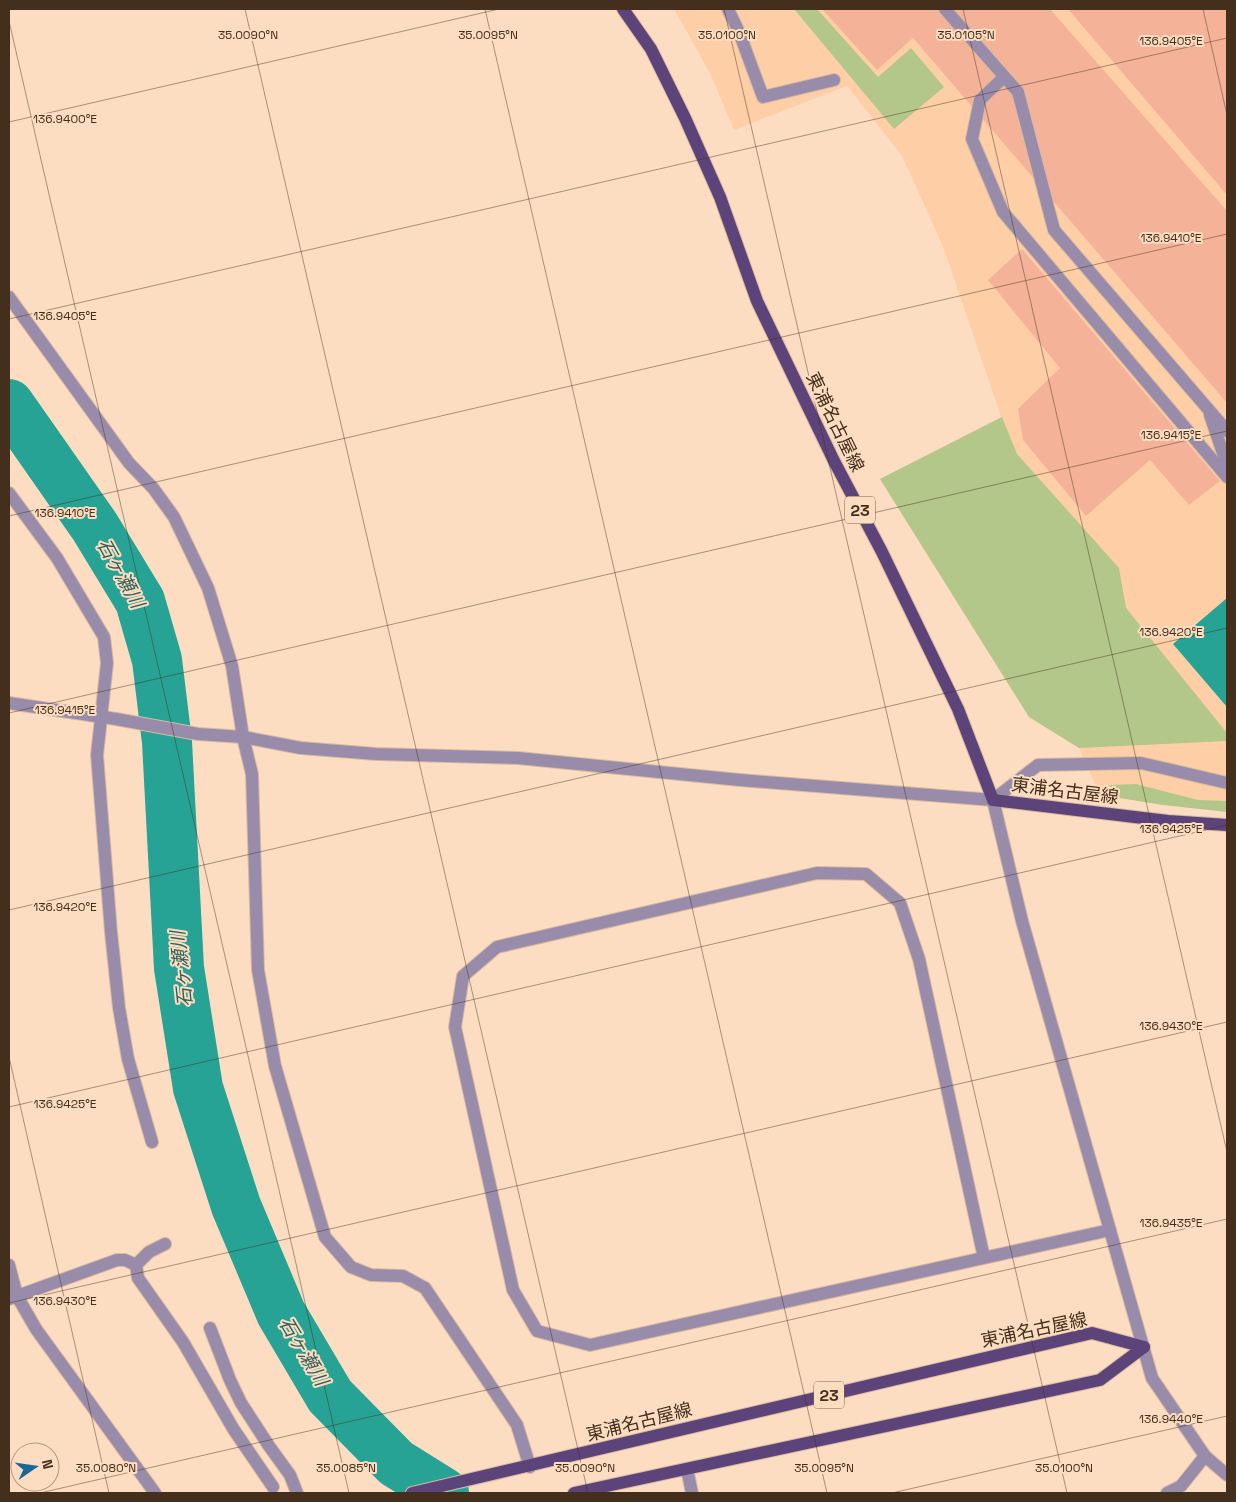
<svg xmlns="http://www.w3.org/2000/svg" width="1236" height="1502" viewBox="0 0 1236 1502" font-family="'Space Grotesk','Noto Sans JP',sans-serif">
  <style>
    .built { fill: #fecfa6 }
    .green { fill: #b3c78a }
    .water { fill: #26a395 }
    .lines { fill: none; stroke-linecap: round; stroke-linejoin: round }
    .river { stroke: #26a395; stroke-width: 50 }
    .building { fill: #f4b398 }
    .minor-casing { stroke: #d8baa0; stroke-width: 14 }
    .major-casing { stroke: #d8baa0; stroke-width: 14 }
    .minor { stroke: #998cab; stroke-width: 12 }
    .major { stroke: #5c4379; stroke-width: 12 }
    .ticks { fill: none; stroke: #432f1c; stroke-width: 1; stroke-opacity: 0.45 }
    .labels { text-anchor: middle; stroke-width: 4; stroke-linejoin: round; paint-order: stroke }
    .shield { fill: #fdddc1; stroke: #7b634e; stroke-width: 1 }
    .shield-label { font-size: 16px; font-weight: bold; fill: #432f1c }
    .street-label { font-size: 18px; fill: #432f1c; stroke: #fdddc1 }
    .water-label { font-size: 19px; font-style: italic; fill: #2f6059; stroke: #fdddc1 }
    .ticks-label { font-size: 12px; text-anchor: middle; fill: #432f1c; stroke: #fdddc1; stroke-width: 4; stroke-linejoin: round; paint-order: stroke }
  </style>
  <rect width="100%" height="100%" fill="#fdddc1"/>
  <polygon class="built" points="674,9 1227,9 1227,809 1100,795 1079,748 1029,717 880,479 1001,417 944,249 902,156 847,86 734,130 710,73"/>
  <g class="green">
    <polygon points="794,9 817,9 878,77 911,48 944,87 894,129"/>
    <polygon points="1002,417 1017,454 1119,568 1126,608 1227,733 1227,741 1079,748 1029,717 880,479"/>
    <polygon points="1136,784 1198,800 1227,801 1227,812 1163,805 1119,798 1109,785"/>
  </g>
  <polygon class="water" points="1227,598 1227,707 1173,644"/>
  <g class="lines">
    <polyline class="river" points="9,404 95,527 140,601 157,660 167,742 179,968 198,1088 236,1206 281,1313 330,1396 396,1463 444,1493"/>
  </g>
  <g class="building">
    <polygon points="822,9 1050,9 1227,211 1227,403 913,38 877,70"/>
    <polygon points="1068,9 1227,9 1227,195"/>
    <polygon points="1022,249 1220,481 1189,505 1150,460 1086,516 1023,440 1018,409 1060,368 988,280"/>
  </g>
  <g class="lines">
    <g class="minor-casing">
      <g id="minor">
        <polyline points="728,9 739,32 763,97 834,80"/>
        <polyline points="945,9 1018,92 1054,230 1227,431"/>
        <polyline points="1004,77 980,100 972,139 1003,212 1227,477"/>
        <polyline points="9,297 129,463 153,488 174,517 208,588 232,666 243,737 252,774 258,970 275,1066 325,1237 351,1267 371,1275 403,1276 425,1288 517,1425 530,1467"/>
        <polyline points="1210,415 1227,465"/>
        <polyline points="9,493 57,558 104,637 107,663 97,755 111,932 119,1008 128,1059 152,1142"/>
        <polyline points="9,703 116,719 198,734 243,737 301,748 376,754 518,758 740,780 993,800 1038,765 1141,763 1227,783"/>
        <polyline points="993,800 1022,921 1152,1378 1205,1456 1227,1475"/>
        <polyline points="165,1244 149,1252 136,1265 138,1278 183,1342 234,1430 273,1487"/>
        <polyline points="984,1258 919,959 900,903 866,874 817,873 497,947 463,976 455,1027 513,1290 537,1331 590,1345 1110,1230"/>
        <polyline points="9,1265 17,1296 36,1329 155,1493"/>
        <polyline points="9,1299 117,1260 125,1260 136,1265"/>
        <polyline points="210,1328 230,1380 241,1403 269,1446 290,1475 297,1493"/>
        <polyline points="687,1469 692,1493"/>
        <polyline points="1167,1493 1181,1486 1205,1456"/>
      </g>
    </g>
    <g class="major-casing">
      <g id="major">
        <polyline points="623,9 651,49 685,118 720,197 757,301 834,461 882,552 958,709 993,800 1168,821 1227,825"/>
        <polyline points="412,1493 1092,1333 1144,1347"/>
        <polyline points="574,1493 1100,1380 1144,1347"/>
      </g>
    </g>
    <use href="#minor" class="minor"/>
    <use href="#major" class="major"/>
  </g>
  <path class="ticks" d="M245,9L588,1493M485,9L827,1493M724,9L1067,1493M963,9L1227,1152M1203,9L1227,115M9,21L349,1493M9,122L499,9M9,319L1227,38M9,516L1227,234M9,713L1227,431M9,910L1227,628M9,1057L109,1493M9,1107L1227,825M9,1303L1227,1022M40,1493L1227,1219M892,1493L1227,1416"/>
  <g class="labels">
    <g class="shield">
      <rect x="845" y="496.5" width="30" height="27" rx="4"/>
      <rect x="814" y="1381.5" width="30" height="27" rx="4"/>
    </g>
    <g class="shield-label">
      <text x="860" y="516">23</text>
      <text x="829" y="1401">23</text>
    </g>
    <g class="street-label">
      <text transform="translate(835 422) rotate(64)" y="6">東浦名古屋線</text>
      <text transform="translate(1065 791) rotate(7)" y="6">東浦名古屋線</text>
      <text transform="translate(1034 1330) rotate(-12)" y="6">東浦名古屋線</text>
      <text transform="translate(639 1422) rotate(-14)" y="6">東浦名古屋線</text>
    </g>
    <g class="water-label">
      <text transform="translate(121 573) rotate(61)" y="7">石ヶ瀬川</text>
      <text transform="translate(181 969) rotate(-96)" y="7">石ヶ瀬川</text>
      <text transform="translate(304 1351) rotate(59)" y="7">石ヶ瀬川</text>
    </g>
  </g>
  <g class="ticks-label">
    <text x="248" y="39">35.0090°N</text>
    <text x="488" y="39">35.0095°N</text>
    <text x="727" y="39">35.0100°N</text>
    <text x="966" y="39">35.0105°N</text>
    <text x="1171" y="45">136.9405°E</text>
    <text x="65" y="123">136.9400°E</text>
    <text x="1171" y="242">136.9410°E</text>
    <text x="65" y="320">136.9405°E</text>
    <text x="1171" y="439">136.9415°E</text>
    <text x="65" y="517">136.9410°E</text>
    <text x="1171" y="636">136.9420°E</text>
    <text x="65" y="714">136.9415°E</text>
    <text x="1171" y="833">136.9425°E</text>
    <text x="65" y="911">136.9420°E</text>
    <text x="1171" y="1030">136.9430°E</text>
    <text x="65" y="1108">136.9425°E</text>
    <text x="1171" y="1227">136.9435°E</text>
    <text x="65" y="1305">136.9430°E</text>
    <text x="1171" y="1423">136.9440°E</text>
    <text x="106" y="1472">35.0080°N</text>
    <text x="346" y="1472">35.0085°N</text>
    <text x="585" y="1472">35.0090°N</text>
    <text x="824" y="1472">35.0095°N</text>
    <text x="1064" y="1472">35.0100°N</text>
  </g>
  <rect width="1236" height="1502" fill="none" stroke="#432f1c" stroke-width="20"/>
  <g transform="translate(35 1467) rotate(77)"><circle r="24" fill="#fdddc1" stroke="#b3977f"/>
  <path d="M0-4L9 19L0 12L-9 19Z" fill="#1c679a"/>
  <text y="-8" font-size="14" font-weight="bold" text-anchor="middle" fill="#432f1c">N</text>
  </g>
</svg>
